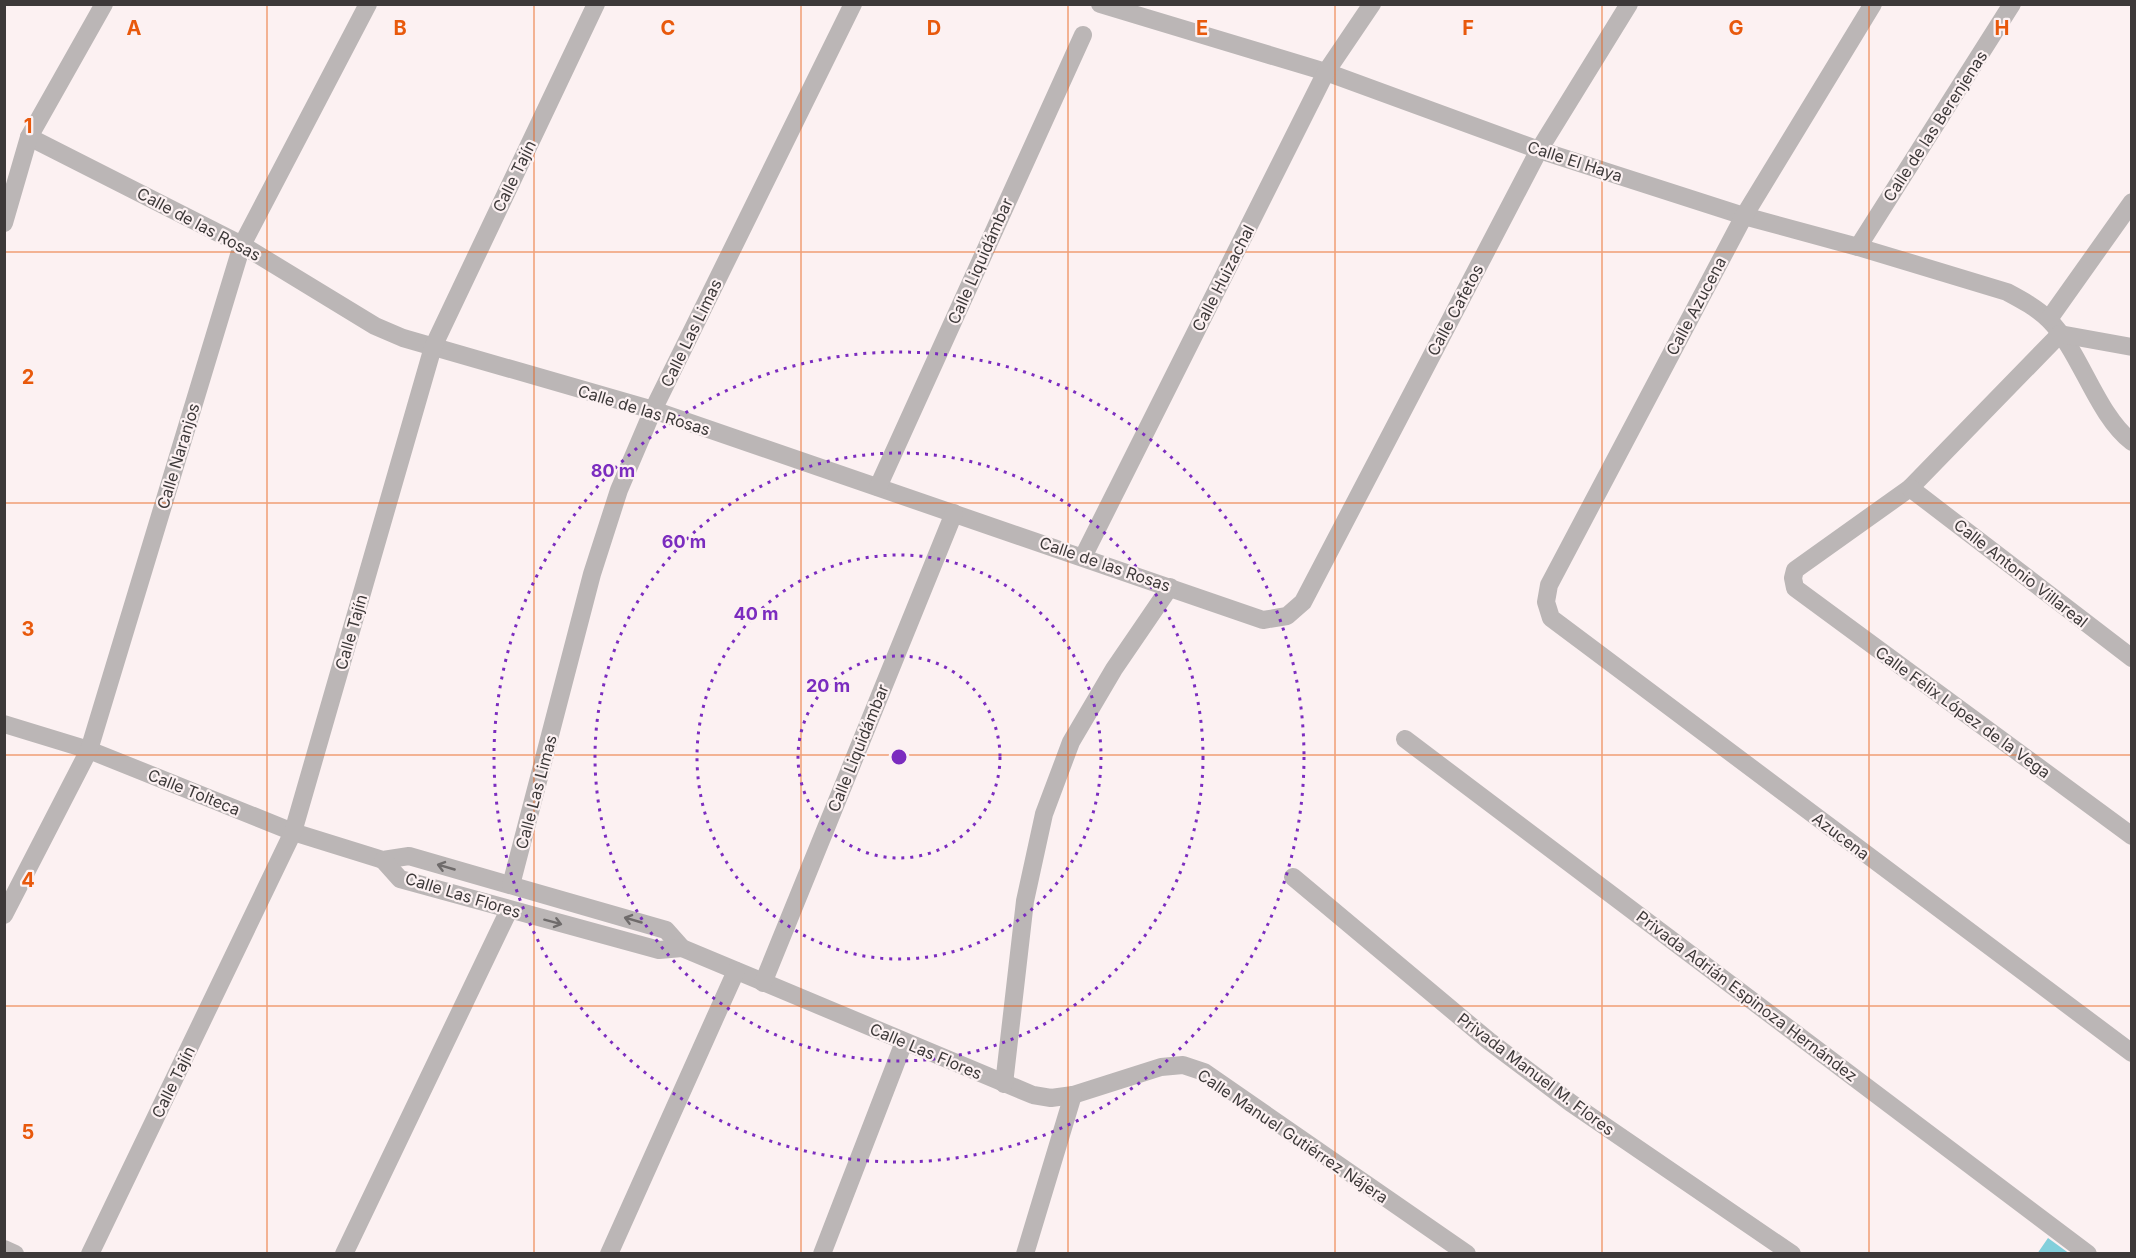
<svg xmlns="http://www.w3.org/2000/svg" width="2136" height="1258" viewBox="0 0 2136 1258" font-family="Inter,sans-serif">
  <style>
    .building { fill: #82cfdb }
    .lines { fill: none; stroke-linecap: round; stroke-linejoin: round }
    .street { stroke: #bbb6b6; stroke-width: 18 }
    .oneway { stroke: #6f6b6b }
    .grid { fill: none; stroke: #e8590c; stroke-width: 1.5; stroke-opacity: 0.55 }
    .ring { fill: none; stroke: #7b2cbf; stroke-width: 3; stroke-dasharray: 3 6 }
    .labels { text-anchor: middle; stroke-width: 4.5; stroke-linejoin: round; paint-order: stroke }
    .street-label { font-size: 16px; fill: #3d3939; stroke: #fcf1f2 }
    .grid-label { font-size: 20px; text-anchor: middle; font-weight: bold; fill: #e8590c; stroke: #fcf1f2; stroke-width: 4.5; stroke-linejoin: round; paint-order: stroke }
    .centre { fill: #7b2cbf; stroke: #fcf1f2; stroke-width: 3 }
    .ring-label { font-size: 18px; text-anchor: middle; font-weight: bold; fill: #7b2cbf; stroke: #fcf1f2; stroke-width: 4.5; stroke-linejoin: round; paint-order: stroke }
  </style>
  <rect width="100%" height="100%" fill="#fcf1f2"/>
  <polygon class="building" points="2048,1238 2070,1254 2037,1254"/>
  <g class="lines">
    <g class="street">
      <path d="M1100,4L1326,72L1539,150L1744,216L1858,247L2007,292C2022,300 2037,308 2049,320C2081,352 2096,414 2132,442"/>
      <polyline points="1873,4 1744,216 1549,585 1546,602 1551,618 2132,1053"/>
      <polyline points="29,137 242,245 375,326 403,338 653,410 1263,620 1287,616 1303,602 1539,150 1629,4"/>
      <polyline points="4,223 29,137 104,4"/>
      <polyline points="1858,247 2012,4"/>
      <polyline points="2049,319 2132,202"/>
      <polyline points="2132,347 2060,334 1910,488 1795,570 1793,578 1795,588 2132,836"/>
      <polyline points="878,487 1083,35"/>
      <polyline points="1910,488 2132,658"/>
      <polyline points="1083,557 1326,72 1372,4"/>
      <polyline points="4,724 89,750 293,832 383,860 409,856 666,930 682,948 1033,1095 1051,1098 1073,1095 1161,1067 1183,1065 1204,1072 1467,1254"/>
      <polyline points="1405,739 2088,1254"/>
      <polyline points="383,860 400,879 659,950 682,948"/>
      <polyline points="1293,877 1489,1041 1571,1103 1792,1254"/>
      <polyline points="511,885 592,574 619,490 653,410 853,4"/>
      <polyline points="4,915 89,750 242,245 368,4"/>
      <polyline points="763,983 954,513"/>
      <polyline points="1004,1084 1025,901 1044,814 1071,742 1114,669 1170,587"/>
      <polyline points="4,1249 15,1254"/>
      <polyline points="90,1254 293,832 433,347 596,4"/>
      <polyline points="344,1254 509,910"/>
      <polyline points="609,1254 736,971"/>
      <polyline points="822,1254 904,1042"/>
      <polyline points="1025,1254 1073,1095"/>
    </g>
  </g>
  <defs><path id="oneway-shaft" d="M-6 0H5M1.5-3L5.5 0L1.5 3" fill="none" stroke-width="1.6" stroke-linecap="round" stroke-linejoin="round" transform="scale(1.5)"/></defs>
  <g class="oneway">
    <use href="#oneway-shaft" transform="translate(446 867) rotate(-164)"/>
    <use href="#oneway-shaft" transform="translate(633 920) rotate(-164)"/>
    <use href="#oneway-shaft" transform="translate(553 922) rotate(15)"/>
  </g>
  <path class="grid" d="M267,4V1254M534,4V1254M801,4V1254M1068,4V1254M1335,4V1254M1602,4V1254M1869,4V1254M4,252H2132M4,503H2132M4,755H2132M4,1006H2132"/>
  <g class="ring">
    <circle cx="899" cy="757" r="101"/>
    <circle cx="899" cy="757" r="202"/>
    <circle cx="899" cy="757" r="304"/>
    <circle cx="899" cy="757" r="405"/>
  </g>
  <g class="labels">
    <g class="street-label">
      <text transform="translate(1935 126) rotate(-57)" y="6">Calle de las Berenjenas</text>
      <text transform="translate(1575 161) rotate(18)" y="6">Calle El Haya</text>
      <text transform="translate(514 176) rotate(-64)" y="6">Calle Tajín</text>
      <text transform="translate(199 224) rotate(28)" y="6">Calle de las Rosas</text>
      <text transform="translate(980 261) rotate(-66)" y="6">Calle Liquidámbar</text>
      <text transform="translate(1223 278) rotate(-63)" y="6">Calle Huizachal</text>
      <text transform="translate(1696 306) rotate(-62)" y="6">Calle Azucena</text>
      <text transform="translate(1455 310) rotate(-62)" y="6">Calle Cafetos</text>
      <text transform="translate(691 333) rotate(-64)" y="6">Calle Las Limas</text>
      <text transform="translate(644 410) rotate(17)" y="6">Calle de las Rosas</text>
      <text transform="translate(178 456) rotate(-73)" y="6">Calle Naranjos</text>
      <text transform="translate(1105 564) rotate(19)" y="6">Calle de las Rosas</text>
      <text transform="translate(2021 573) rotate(38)" y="6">Calle Antonio Villareal</text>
      <text transform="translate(351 632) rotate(-74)" y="6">Calle Tajín</text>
      <text transform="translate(1963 712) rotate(36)" y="6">Calle Félix López de la Vega</text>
      <text transform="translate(858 748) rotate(-68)" y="6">Calle Liquidámbar</text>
      <text transform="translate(194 792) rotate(22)" y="6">Calle Tolteca</text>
      <text transform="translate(536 792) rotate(-75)" y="6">Calle Las Limas</text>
      <text transform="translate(1841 836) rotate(37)" y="6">Azucena</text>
      <text transform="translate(463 895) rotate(17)" y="6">Calle Las Flores</text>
      <text transform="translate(1747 996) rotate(37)" y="6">Privada Adrián Espinoza Hernández</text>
      <text transform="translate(926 1051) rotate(23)" y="6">Calle Las Flores</text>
      <text transform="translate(1536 1074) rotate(37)" y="6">Privada Manuel M. Flores</text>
      <text transform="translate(173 1082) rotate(-64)" y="6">Calle Tajín</text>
      <text transform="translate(1293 1136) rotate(34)" y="6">Calle Manuel Gutiérrez Nájera</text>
    </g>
  </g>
  <g class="grid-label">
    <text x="134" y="35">A</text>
    <text x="400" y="35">B</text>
    <text x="668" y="35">C</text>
    <text x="934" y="35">D</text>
    <text x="1202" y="35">E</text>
    <text x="1468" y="35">F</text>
    <text x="1736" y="35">G</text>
    <text x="2002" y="35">H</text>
    <text x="28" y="133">1</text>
    <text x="28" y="384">2</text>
    <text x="28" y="636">3</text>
    <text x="28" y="887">4</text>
    <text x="28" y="1139">5</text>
  </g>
  <circle cx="899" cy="757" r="9" class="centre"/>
  <g class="ring-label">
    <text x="613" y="477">80 m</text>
    <text x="684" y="548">60 m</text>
    <text x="756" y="620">40 m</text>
    <text x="828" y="692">20 m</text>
  </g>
  <rect width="2136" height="1258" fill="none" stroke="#3d3939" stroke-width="12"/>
</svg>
